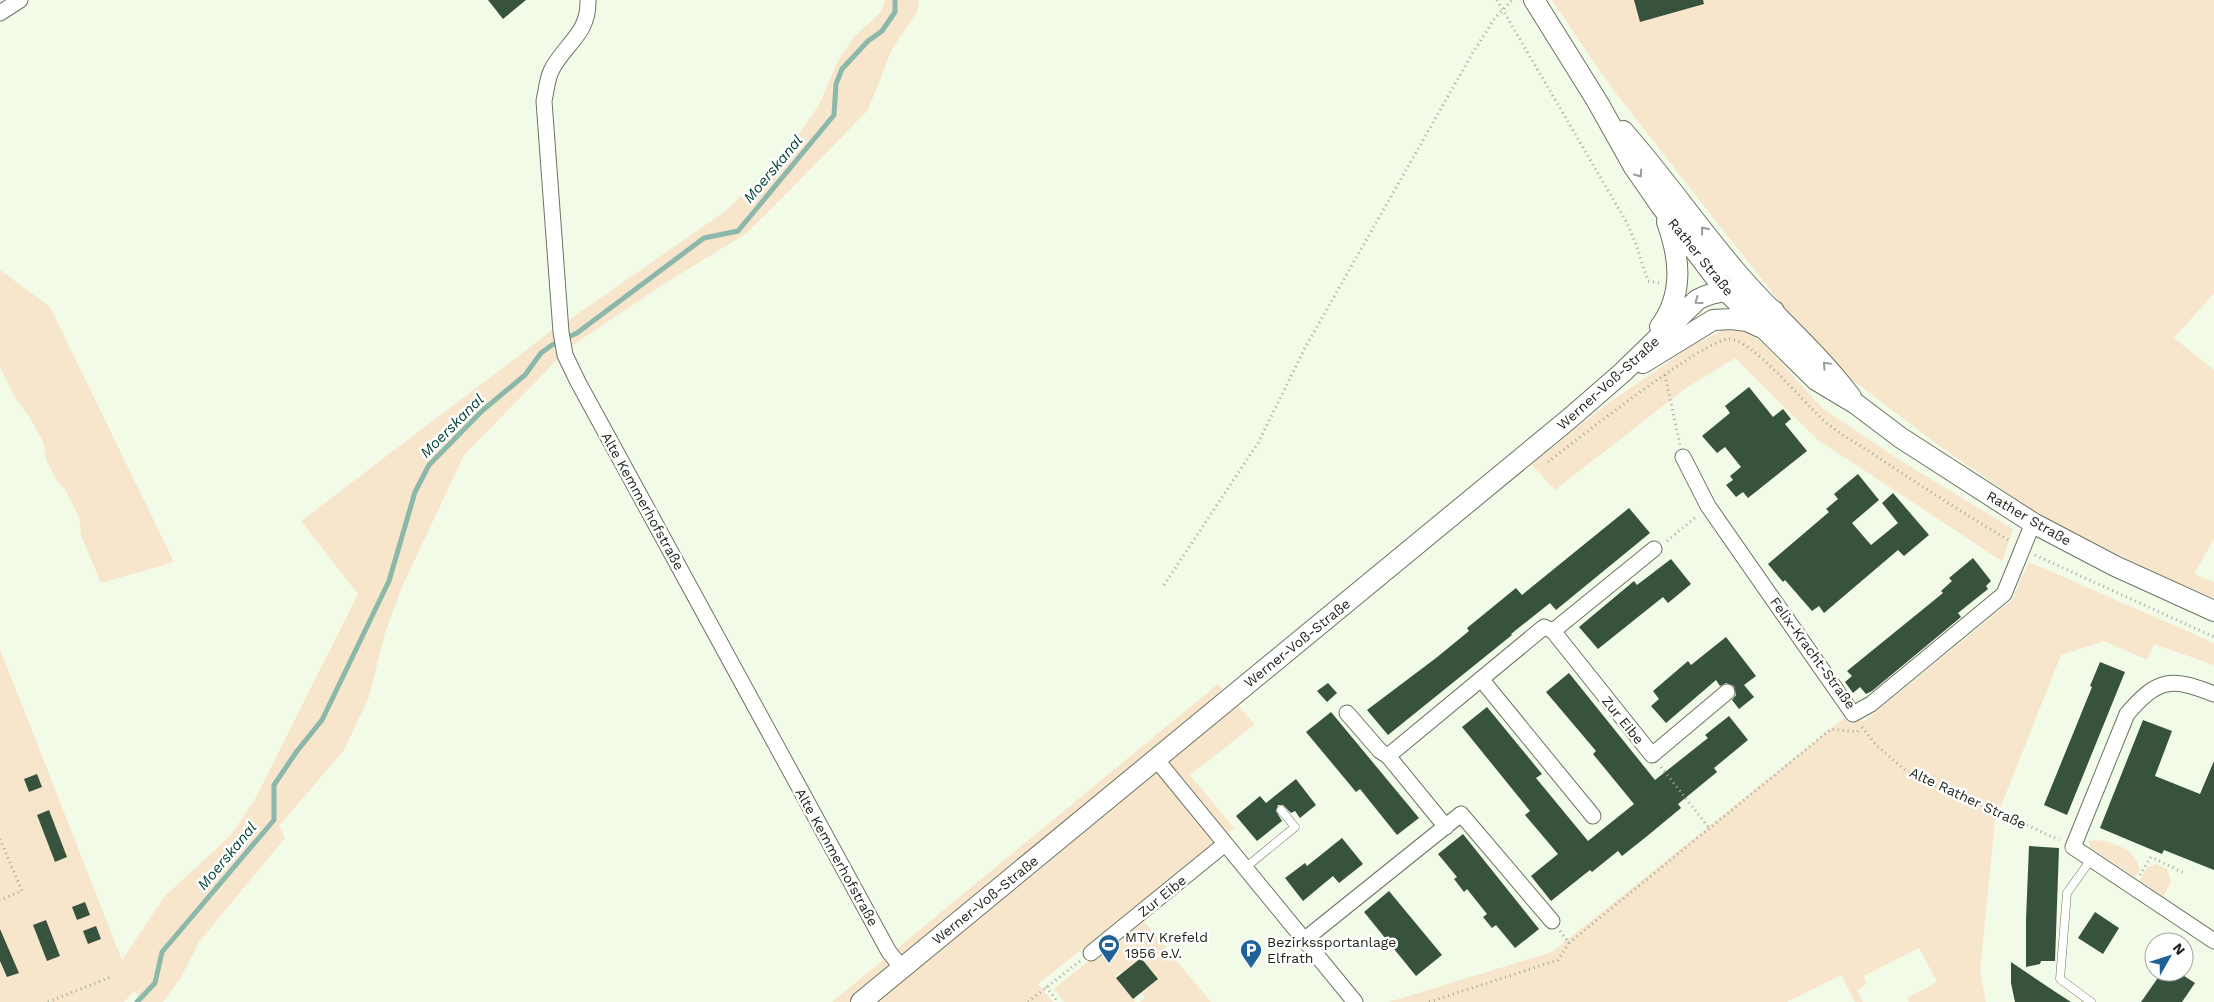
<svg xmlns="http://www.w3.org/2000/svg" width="2214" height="1002" viewBox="0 0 2214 1002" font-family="'Work Sans',sans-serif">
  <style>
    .green { fill: #f7e6cc }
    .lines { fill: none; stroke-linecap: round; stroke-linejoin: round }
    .stream { stroke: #8cb8ab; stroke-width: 5 }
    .building { fill: #37533d }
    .lane-casing { stroke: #6d7463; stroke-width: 9 }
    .street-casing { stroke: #6d7463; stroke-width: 17 }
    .secondary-casing { stroke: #6d7463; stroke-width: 22 }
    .path { stroke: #a2a99b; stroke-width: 3; stroke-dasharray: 1 4; stroke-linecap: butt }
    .lane { stroke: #fff; stroke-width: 8 }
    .street { stroke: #fff; stroke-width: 15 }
    .secondary { stroke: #fff; stroke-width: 20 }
    .oneway { stroke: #9a9c98 }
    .labels { text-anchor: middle; stroke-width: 5; stroke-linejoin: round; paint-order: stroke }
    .street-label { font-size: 14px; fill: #1f221b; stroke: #fff }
    .poi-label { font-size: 14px; fill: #1f221b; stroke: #fff; text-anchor: start }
    .water-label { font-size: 15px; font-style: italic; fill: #064639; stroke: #fff }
  </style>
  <rect width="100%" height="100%" fill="#f2fae8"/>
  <g class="green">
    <polygon points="885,0 919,0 918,10 892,49 868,110 793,187 747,233 667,282 570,347 566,322 724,212 782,158 819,105 837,63 854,37 881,12"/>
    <polygon points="1552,0 2214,0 2214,293 2174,338 2214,370 2214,539 2194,574 2214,582 2214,598 2185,587 2044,518 1938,445 1846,375 1791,316 1715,220 1608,83"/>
    <polygon points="0,270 50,307 174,562 101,583 81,535 79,517 65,489 58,482 47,462 43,442 30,418 14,396 0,367"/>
    <polygon points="555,328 559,358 464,455 402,587 385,633 369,697 344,750 279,826 285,838 199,942 180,979 163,1002 143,1002 134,991 124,1002 0,1002 0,649 122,960 164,897 230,836 254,801 358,594 301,521"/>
    <polygon points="1744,329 1763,343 1822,408 1901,461 2013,529 2002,561 1818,440 1735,358 1686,388 1555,490 1531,464 1610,402 1693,345 1723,330"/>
    <polygon points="2029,562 2214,643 2214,665 2154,644 2147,660 2104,641 2061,655 1995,821 1980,971 1986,1002 1909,1002 1907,998 1937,982 1919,948 1864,976 1866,984 1857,991 1863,1002 1855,1002 1841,975 1787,1002 1389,1002 1552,952 1843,719 1865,721 2012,600"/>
    <polygon points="1218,684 1255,724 1190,775 1234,828 1038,984 1053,1002 832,1002"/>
    <path d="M2097,840C2117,843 2134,849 2140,870L2135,877L2091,848L2088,841Z"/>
    <polygon points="2155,864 2167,869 2171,882 2163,897 2140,880 2147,868"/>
    <polygon points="1141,918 1211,1002 1140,1002 1145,998 1141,993 1158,979 1123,973 1121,971 1115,976 1135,1002 1064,1002 1054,989"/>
  </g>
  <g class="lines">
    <polyline class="stream" points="137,1002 155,983 162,952 274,820 274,785 297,751 322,720 389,581 415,492 429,465 483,410 525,375 541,353 552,345 577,333 704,238 738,231 834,115 836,84 842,69 868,41 882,31 895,12 895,0"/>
  </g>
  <g class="building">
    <polygon points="488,0 526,0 503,19"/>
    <polygon points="1634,0 1703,0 1704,4 1640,22"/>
    <polygon points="1749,387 1773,417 1783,409 1791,419 1785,424 1807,451 1748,498 1743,492 1736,497 1726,485 1733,480 1730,476 1741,467 1725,447 1717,453 1702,436 1730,413 1725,406"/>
    <polygon points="1858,474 1879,500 1852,523 1871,545 1898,523 1882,503 1893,493 1929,535 1904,556 1898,550 1824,613 1819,606 1812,611 1785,580 1783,582 1768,564 1829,512 1826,509 1838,499 1834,494"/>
    <polygon points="1629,508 1650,533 1556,610 1550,603 1511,634 1512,635 1388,735 1367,710 1436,658 1469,631 1467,628 1516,588 1522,595"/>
    <polygon points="1973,558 1991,581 1986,586 1988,589 1958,613 1961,617 1955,622 1872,691 1866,694 1860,687 1853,693 1845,682 1852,676 1847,671 1943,593 1941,591 1952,581 1949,578"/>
    <polygon points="1671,559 1691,584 1668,603 1663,597 1598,649 1579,627 1634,581 1637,585"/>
    <polygon points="1726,637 1756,676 1744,685 1754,697 1739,709 1732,700 1736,695 1734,686 1726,683 1720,686 1716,680 1666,723 1651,706 1659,699 1653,691 1688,661 1691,665"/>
    <polygon points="2100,662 2125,672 2067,815 2044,805 2092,687 2090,686"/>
    <polygon points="1569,673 1655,780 1708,738 1705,735 1729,716 1748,740 1714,768 1717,772 1678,804 1681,808 1646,837 1622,856 1618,851 1592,872 1590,870 1551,901 1531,876 1558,854 1525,815 1530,811 1462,727 1487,707 1542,774 1536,778 1588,841 1634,804 1593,754 1596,751 1546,692"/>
    <polygon points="1328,683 1337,693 1327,702 1317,691"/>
    <polygon points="1331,712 1419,818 1397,835 1360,789 1356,792 1306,732"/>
    <polygon points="2143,720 2172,731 2155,776 2200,794 2214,761 2214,870 2164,850 2162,854 2100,828"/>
    <polygon points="37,774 42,787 29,792 24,779"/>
    <polygon points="1296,779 1316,805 1300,818 1295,811 1291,813 1283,805 1278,805 1276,811 1282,821 1257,841 1236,816 1260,796 1266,803"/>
    <polygon points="49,810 67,857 55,862 37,815"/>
    <polygon points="1463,834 1539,929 1515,948 1496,925 1492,928 1483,917 1487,914 1467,889 1464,892 1454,879 1457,877 1438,854"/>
    <polygon points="1342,838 1363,864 1339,883 1333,876 1303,901 1285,878 1305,863 1307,866"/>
    <polygon points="2029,846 2059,848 2055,961 2041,961 2040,964 2026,967 2026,919"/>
    <polygon points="1389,891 1442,955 1416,976 1364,912"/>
    <polygon points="85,902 90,915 77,920 72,907"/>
    <polygon points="2095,912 2119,928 2103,954 2078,938"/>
    <polygon points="46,920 60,956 47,961 33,925"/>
    <polygon points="96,926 101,939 88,944 83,931"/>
    <polygon points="0,929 19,973 7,977 0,961"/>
    <polygon points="1141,958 1158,979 1133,999 1116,978"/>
    <polygon points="2011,962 2054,991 2071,1002 2015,1002 2011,983"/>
    <polygon points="2162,972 2178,972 2195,983 2182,1002 2141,1002"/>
  </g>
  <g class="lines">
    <g class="lane-casing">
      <g id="lane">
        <polyline points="1245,868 1295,827 1281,810"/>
        <polyline points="2091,1002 2060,979 2067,893 2092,858"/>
      </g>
    </g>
    <g class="street-casing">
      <g id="street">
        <path d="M588,0C589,35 564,44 551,71C547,80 546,92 544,101L561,332L565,355L578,382L889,952L902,968"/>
        <polyline points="0,13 20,0"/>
        <polyline points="1683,457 1708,506 1853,714 1871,704 2004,594 2033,523"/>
        <polyline points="1553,631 1654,549"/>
        <polyline points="1481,679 1593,816"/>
        <path d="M2214,694C2171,677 2158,678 2127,714L2073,847L2214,941"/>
        <polyline points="1347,713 1380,751 1388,756"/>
        <polyline points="1156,759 1355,1002"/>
        <polyline points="1446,827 1388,756 1544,627 1553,631 1652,755 1727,692"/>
        <polyline points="1304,940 1461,814 1552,921"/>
        <polyline points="1091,953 1225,844"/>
      </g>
    </g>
    <g class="secondary-casing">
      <g id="secondary">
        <polyline points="1534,0 1597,101 1634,167 1661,206 1725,290 1816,380 1856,404 1901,438 2033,523 2115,566 2214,611"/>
        <path d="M1623,131C1662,175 1695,223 1733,268C1770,313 1816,350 1851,397"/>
        <path d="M1660,327C1684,294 1680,258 1667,222"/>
        <polyline points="1643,363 1713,320 1732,319 1747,321 1760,327"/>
        <path d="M861,1002L1569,419L1623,372L1697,300C1729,283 1746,294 1774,311"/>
      </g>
    </g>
    <g class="path">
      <polyline points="1497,0 1627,223 1636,244 1648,281 1660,283"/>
      <polyline points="1665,375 1680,445"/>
      <path d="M1548,462C1575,441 1704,339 1729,339C1750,338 1803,401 1820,417C1834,431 1855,442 1873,454C1918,484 1963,513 2010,541"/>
      <polyline points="1667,541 1697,516"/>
      <polyline points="2035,555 2214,637"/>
      <polyline points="1164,585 1258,443 1306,346 1472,54 1495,18 1512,0"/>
      <polyline points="1862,727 1877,746 1905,770 1952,794 1999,812 2059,840"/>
      <polyline points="1661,767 1710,829"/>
      <polyline points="0,839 22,891 0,900"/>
      <polyline points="2140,875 2151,857 2184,873"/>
      <polyline points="1560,931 1569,943 1831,729 1857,732 1861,728"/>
      <polyline points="1046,987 1058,1002"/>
      <polyline points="48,1002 113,976"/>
      <polyline points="1028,1002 1080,961"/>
      <polyline points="1429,1002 1558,960 1569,943"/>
    </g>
    <use href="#lane" class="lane"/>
    <use href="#street" class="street"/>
    <use href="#secondary" class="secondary"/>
  </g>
  <defs><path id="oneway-chevron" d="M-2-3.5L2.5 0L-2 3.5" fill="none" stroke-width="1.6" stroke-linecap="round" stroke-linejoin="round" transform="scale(1.25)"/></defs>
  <g class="oneway">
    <use href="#oneway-chevron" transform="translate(1639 174) rotate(55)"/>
    <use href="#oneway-chevron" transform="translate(1704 230) rotate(-128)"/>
    <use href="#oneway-chevron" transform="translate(1698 301) rotate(144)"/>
    <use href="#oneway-chevron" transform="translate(1826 365) rotate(-133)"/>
  </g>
  <defs>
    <g id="stadium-pin" transform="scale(1.125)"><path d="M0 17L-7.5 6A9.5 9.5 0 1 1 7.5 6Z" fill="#1f6297" stroke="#fff"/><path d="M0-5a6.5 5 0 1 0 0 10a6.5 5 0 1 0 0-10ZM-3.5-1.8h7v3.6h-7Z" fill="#fff"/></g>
    <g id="parking-pin" transform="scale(1.125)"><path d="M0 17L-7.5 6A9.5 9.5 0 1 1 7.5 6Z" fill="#1f6297" stroke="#fff"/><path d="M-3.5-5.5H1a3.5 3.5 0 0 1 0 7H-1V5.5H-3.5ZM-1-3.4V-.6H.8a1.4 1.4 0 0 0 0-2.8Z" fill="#fff"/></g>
  </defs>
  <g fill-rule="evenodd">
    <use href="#stadium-pin" x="1109" y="945"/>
    <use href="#parking-pin" x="1251" y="950"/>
  </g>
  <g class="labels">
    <g class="street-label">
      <text transform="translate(1701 257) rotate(51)" y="5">Rather Straße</text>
      <text transform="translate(1608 383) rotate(-42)" y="5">Werner-Voß-Straße</text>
      <text transform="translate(643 501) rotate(61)" y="5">Alte Kemmerhofstraße</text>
      <text transform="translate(2029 518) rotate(30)" y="5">Rather Straße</text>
      <text transform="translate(1297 643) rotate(-39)" y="5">Werner-Voß-Straße</text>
      <text transform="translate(1813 653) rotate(54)" y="5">Felix-Kracht-Straße</text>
      <text transform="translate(1623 720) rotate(51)" y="5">Zur Eibe</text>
      <text transform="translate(1968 798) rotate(25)" y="5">Alte Rather Straße</text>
      <text transform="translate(837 857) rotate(61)" y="5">Alte Kemmerhofstraße</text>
      <text transform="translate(1162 896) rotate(-39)" y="5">Zur Eibe</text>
      <text transform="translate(985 900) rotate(-39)" y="5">Werner-Voß-Straße</text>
    </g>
    <g class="poi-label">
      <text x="1125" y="942">MTV Krefeld<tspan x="1125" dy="16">1956 e.V.</tspan></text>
      <text x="1267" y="947">Bezirkssportanlage<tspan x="1267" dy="16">Elfrath</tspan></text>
    </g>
    <g class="water-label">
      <text transform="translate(773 169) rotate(-50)" y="5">Moerskanal</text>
      <text transform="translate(452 426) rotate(-45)" y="5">Moerskanal</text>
      <text transform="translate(227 856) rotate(-50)" y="5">Moerskanal</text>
    </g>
  </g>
  <g transform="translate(2169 957) rotate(51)"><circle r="24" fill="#ffffff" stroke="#a5a7a4"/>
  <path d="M0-4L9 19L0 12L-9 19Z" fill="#1f6297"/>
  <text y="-8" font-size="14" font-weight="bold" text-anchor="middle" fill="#1f221b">N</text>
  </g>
</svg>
